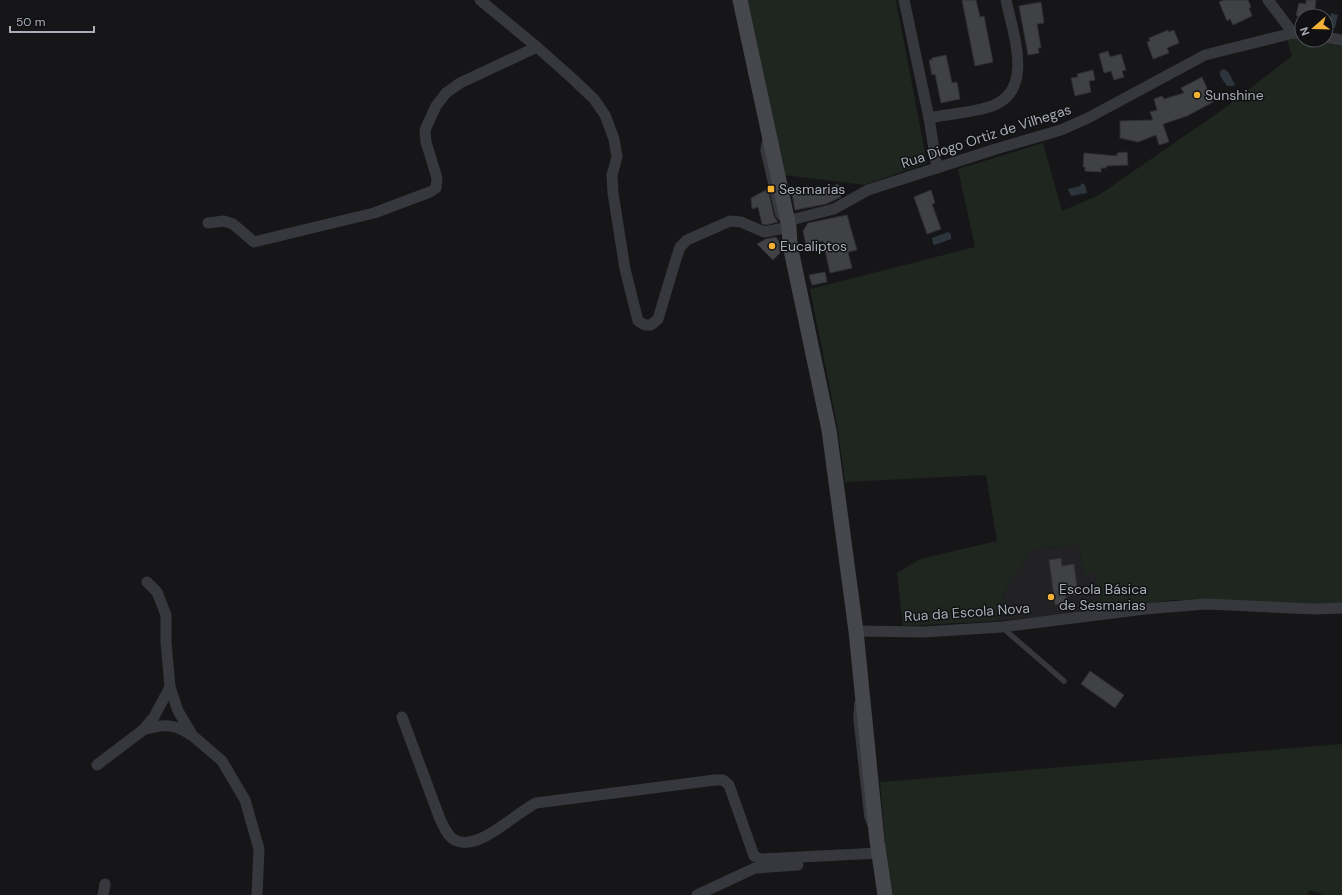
<svg xmlns="http://www.w3.org/2000/svg" width="1342" height="895" viewBox="0 0 1342 895" font-family="'DM Sans',sans-serif">
  <style>
    .built { fill: #222225 }
    .green { fill: #1e261f }
    .water { fill: #2c353c }
    .building { fill: #404145; stroke: #303034 }
    .lines { fill: none; stroke-linecap: round; stroke-linejoin: round }
    .service { stroke: #37383d; stroke-width: 5.5 }
    .minor { stroke: #37383d; stroke-width: 11 }
    .secondary { stroke: #45474d; stroke-width: 15 }
    .poi-dot { fill: #f2b134; stroke: #111113; stroke-width: 1.5 }
    .labels { text-anchor: middle; stroke-width: 3; stroke-linejoin: round; paint-order: stroke }
    .poi-label { font-size: 14px; fill: #a8adb8; stroke: #111113; text-anchor: start }
    .street-label { font-size: 14px; fill: #a8adb8; stroke: #111113 }
  </style>
  <rect width="100%" height="100%" fill="#161618"/>
  <polygon class="built" points="1079,545 1083,574 1095,573 1100,612 996,621 1009,581 1034,549"/>
  <g class="green">
    <polygon points="744,0 896,0 927,163 864,185 784,175"/>
    <polygon points="1284,29 1302,31 1302,40 1326,40 1342,36 1342,604 1173,600 1100,612 1095,574 1083,574 1079,545 1034,549 1009,581 996,621 903,626 897,573 920,559 997,541 986,475 845,482 837,424 810,289 975,247 958,169 1043,143 1062,211 1099,195 1222,110 1292,56"/>
    <polygon points="1342,744 1342,895 1323,895 1310,890 1307,895 889,895 880,782"/>
  </g>
  <g class="water">
    <polygon points="1331,13 1338,15 1335,28 1328,26"/>
    <path d="M1224,69C1231,72 1231,80 1235,84L1234,86H1227L1220,76V71Z"/>
    <polygon points="1082,183 1085,185 1087,193 1071,196 1068,189 1080,186"/>
    <polygon points="948,232 951,234 951,239 935,245 933,244 932,238"/>
  </g>
  <g class="building">
    <polygon points="962,0 976,0 980,17 984,16 993,62 975,66"/>
    <polygon points="1224,0 1248,0 1251,7 1249,8 1252,16 1233,25 1230,19 1227,21 1219,2"/>
    <polygon points="1306,0 1316,0 1314,16 1296,16 1299,3 1306,4"/>
    <polygon points="1041,2 1044,23 1037,24 1041,48 1038,48 1039,53 1028,55 1019,6"/>
    <polygon points="1168,30 1168,32 1174,30 1179,43 1167,48 1169,53 1153,59 1147,42 1150,41 1149,38"/>
    <polygon points="1108,51 1110,57 1121,54 1126,70 1122,71 1124,77 1114,80 1111,71 1104,73 1099,54"/>
    <polygon points="946,55 952,83 957,82 960,99 941,103 935,74 932,75 929,60 932,60 932,58"/>
    <polygon points="1093,70 1095,80 1089,81 1091,92 1075,96 1071,78 1078,77 1077,74"/>
    <polygon points="1202,77 1213,102 1187,116 1163,124 1169,142 1159,145 1156,135 1138,142 1120,138 1120,121 1153,120 1150,112 1157,110 1154,99 1162,96 1164,99 1184,93 1181,88"/>
    <polygon points="1127,152 1128,165 1107,166 1106,168 1101,168 1101,172 1085,171 1085,167 1083,167 1084,153 1117,156 1117,153"/>
    <polygon points="838,184 841,197 826,204 795,210 792,194 824,190"/>
    <polygon points="768,189 774,216 778,222 765,225 762,224 758,207 752,209 751,198"/>
    <polygon points="931,190 935,203 932,204 941,229 927,234 914,197"/>
    <polygon points="847,215 857,250 848,252 852,268 830,273 823,241 806,245 803,231 808,223"/>
    <polygon points="776,237 781,245 782,251 773,260 757,244 766,239"/>
    <polygon points="825,272 827,282 812,285 809,275"/>
    <polygon points="1061,558 1062,566 1074,564 1078,595 1066,596 1067,603 1055,605 1049,560"/>
    <polygon points="1090,671 1124,695 1115,708 1081,684"/>
  </g>
  <g class="lines">
    <g class="service">
      <polyline points="765,140 763,150 778,215 784,221"/>
      <polyline points="1003,628 1064,681"/>
      <polyline points="857,703 856,719 867,817 870,825"/>
    </g>
    <g class="minor">
      <polyline points="480,0 537,47 573,79 594,99 605,115 614,139 617,157 612,175 613,193 625,269 638,321 645,325 651,325 658,319 676,259 680,247 687,240 730,221 741,222 764,232 789,227"/>
      <polyline points="904,0 929,118 937,168"/>
      <polyline points="1268,0 1293,33"/>
      <polyline points="1326,37 1342,40"/>
      <path d="M929,118C948,114 970,113 989,107C1036,93 1013,34 1006,0"/>
      <polyline points="787,221 834,209 868,190 999,148 1061,130 1088,118 1205,55 1293,33 1302,34"/>
      <polyline points="208,223 224,221 233,224 254,242 374,213 430,192 436,188 437,178 426,142 425,130 436,106 446,93 460,83 537,47"/>
      <polyline points="147,582 157,592 166,615 166,642 170,687 178,711 193,736 222,761 245,800 259,849 257,895"/>
      <polyline points="856,631 924,632 1002,627 1145,609 1206,604 1315,609 1342,608"/>
      <path d="M402,717L440,819C444,827 448,838 457,841C480,850 514,814 536,803L715,780H723L729,785L754,856L761,859L879,853"/>
      <path d="M143,730C162,724 174,723 191,735"/>
      <polyline points="97,765 143,730 154,717 170,687"/>
      <polyline points="103,895 105,884"/>
      <polyline points="697,895 755,868 798,865"/>
    </g>
    <polyline class="secondary" points="740,0 789,227 790,245 829,430 856,631 877,841 885,895"/>
  </g>
  <g class="poi-dot">
    <circle cx="1197" cy="95" r="4"/>
    <rect x="767" y="185" width="8" height="8" rx="2"/>
    <circle cx="772" cy="246" r="4"/>
    <circle cx="1051" cy="597" r="4"/>
  </g>
  <g class="labels">
    <g class="poi-label">
      <text x="1205" y="100">Sunshine</text>
      <text x="779" y="194">Sesmarias</text>
      <text x="780" y="251">Eucaliptos</text>
      <text x="1059" y="594">Escola Básica<tspan x="1059" dy="16">de Sesmarias</tspan></text>
    </g>
    <g class="street-label">
      <text transform="translate(986 136) rotate(-18)" y="5">Rua Diogo Ortiz de Vilhegas</text>
      <text transform="translate(967 612) rotate(-4)" y="5">Rua da Escola Nova</text>
    </g>
  </g>
  <g transform="translate(1314 28) rotate(250)"><circle r="19" fill="#111113" stroke="#4d4f55"/>
  <path d="M0-3L7 15L0 10L-7 15Z" fill="#f2b134"/>
  <text y="-6" font-size="11" font-weight="bold" text-anchor="middle" fill="#a8adb8">N</text>
  </g>
  <path d="M10 26v6h84v-6" fill="none" stroke="#a8adb8" stroke-width="2"/>
  <text x="16" y="26" font-size="12" fill="#a8adb8" stroke="#111113" stroke-width="3" paint-order="stroke">50 m</text>
</svg>
